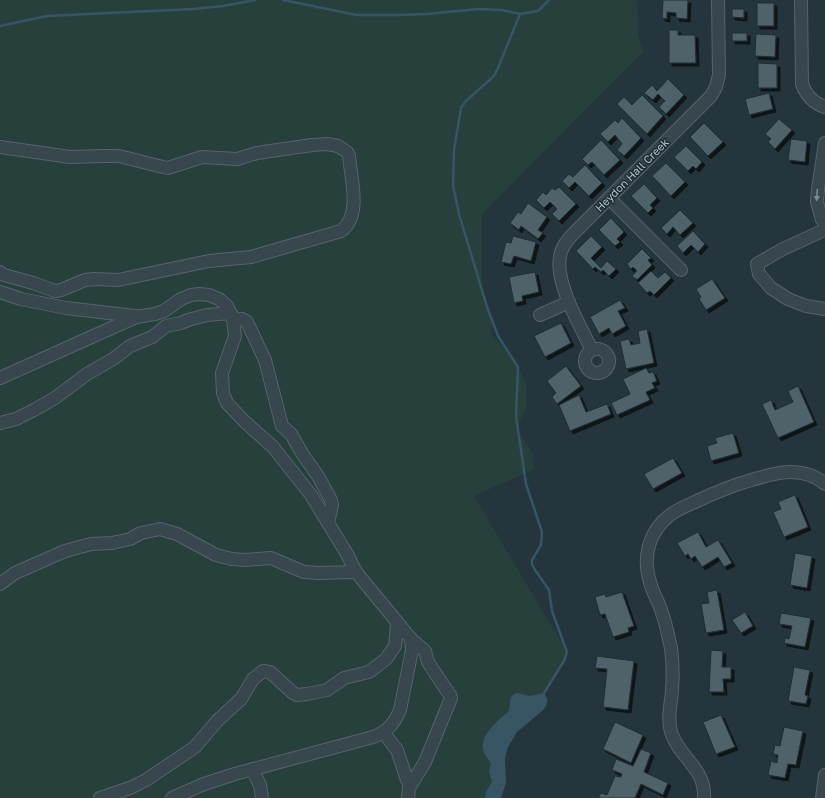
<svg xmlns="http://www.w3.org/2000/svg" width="825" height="798" viewBox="0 0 825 798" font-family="'Golos Text',sans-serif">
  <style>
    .green { fill: #27403b }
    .water { fill: #385563 }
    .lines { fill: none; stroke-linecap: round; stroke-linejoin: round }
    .stream { stroke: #385563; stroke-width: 2.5 }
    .building { fill: #4f626a; stroke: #1f2d34; filter: url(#shadow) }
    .minor-casing { stroke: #56646b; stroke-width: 14 }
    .minor { stroke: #38464d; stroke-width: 12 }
    .oneway { fill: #7c8a91 }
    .labels { text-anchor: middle; stroke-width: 3; stroke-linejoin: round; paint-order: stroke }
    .street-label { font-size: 11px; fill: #b3c1c8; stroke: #1d2b32 }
  </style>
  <defs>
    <filter id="shadow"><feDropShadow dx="3" dy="3" stdDeviation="0" flood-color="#0009"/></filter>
  </defs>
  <rect width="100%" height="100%" fill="#24353d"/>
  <polygon class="green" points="0,0 637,0 638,35 643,52 482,214 482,286 491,313 492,334 517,365 526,383 527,407 519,422 518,431 532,452 534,469 474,496 567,652 563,664 544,693 542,706 504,735 498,798 0,798"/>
  <path class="water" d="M517,693L530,696L544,693C549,700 548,705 542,711L517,732L508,747L505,758L506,783L501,798H485L486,792L492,782L489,771L491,764C489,760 486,757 484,753C477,736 499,720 509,711C511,703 508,695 517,693Z"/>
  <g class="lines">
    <g class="stream">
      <polyline points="283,0 357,15 399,15 427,14 478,9 502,10 520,14 538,11 549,0"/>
      <polyline points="520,14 498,68 494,76 466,101 461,108 454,150 453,185 459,214 487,307 498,336 518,367 516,416 526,484 542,532 541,545 532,560 532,564 535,570 549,590 552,611 567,652 564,661 544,693"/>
      <polyline points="0,26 47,16 193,9 223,6 255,0"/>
    </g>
  </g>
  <g class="building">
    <polygon points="663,0 688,0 687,19 676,18 676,13 667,12 667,19 662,18"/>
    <rect x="757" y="3" width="17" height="23"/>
    <polygon points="732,9 744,9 744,18 732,17"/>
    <polygon points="669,30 678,30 678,35 695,35 696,63 669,63"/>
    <rect x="732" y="33" width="15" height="8"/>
    <polygon points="756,34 776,35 775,57 755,56"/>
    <polygon points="758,63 777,64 777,88 758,88"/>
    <polygon points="668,79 684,95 666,114 659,107 665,101 658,94 653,100 644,93 652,85 657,91"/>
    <polygon points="769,93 773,109 749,115 745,99"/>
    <polygon points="642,95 663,116 647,134 617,104 624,97 632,105"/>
    <polygon points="622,118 641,138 624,156 617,150 622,144 615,135 608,142 600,134 615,120 618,123"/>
    <polygon points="779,119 792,130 775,149 768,142 771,139 765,134"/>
    <polygon points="704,123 723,142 708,156 690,137"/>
    <polygon points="791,139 807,141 805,162 788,160"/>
    <polygon points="601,140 620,160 604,175 592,162 588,165 582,159"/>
    <polygon points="686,146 702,162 696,169 693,166 688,171 674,157"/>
    <polygon points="666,163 685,182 671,196 652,176"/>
    <polygon points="585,165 602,183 589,196 575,182 569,188 562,181 569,174 573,177"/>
    <polygon points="644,184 657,198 650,205 653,208 648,213 631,196"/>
    <polygon points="559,187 576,204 559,221 552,214 557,209 550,202 544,208 536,200 543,192 546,195 552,188 555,190"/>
    <polygon points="528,203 547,217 538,230 543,233 538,239 521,226 519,230 510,223 518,212 521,214"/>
    <polygon points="680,210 693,223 680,235 673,227 667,234 661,228"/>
    <polygon points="611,218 624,232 617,239 620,242 615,246 599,230"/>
    <polygon points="693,231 705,244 698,252 691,245 683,253 677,246"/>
    <polygon points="513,236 536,242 531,261 514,256 511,264 501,262 506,242 511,243"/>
    <polygon points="591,236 602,247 591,258 601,268 607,261 616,269 609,276 603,270 601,272 595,267 593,269 576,251"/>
    <polygon points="642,249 651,258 648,260 652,265 637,280 632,276 637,271 633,267 631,269 627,264"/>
    <polygon points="651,271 658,278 665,272 671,278 654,295 650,291 647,293 638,283"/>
    <polygon points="535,272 539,292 522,296 523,301 514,303 509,277"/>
    <polygon points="712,279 725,298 706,310 699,299 701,297 696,289"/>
    <polygon points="620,300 625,308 618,311 626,326 612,334 609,328 599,334 590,317"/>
    <polygon points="561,323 571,343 545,357 534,336"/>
    <polygon points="647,329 654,363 626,369 620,341 629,339 631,345 640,343 638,331"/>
    <polygon points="566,366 581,386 557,404 552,397 556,393 547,381"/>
    <polygon points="646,368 649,373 653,372 657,381 652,383 655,388 646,392 650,400 617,415 611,403 630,394 623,379"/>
    <polygon points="798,386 814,422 778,438 762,404 771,400 775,410 793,402 788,391"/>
    <polygon points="579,395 586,412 607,404 611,414 570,431 559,405"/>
    <polygon points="733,433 739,453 711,461 707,446 717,443 715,438"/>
    <polygon points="673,458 682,473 653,489 644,474"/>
    <polygon points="795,495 808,527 784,537 773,512 781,509 778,502"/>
    <polygon points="698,532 706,547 718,540 732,563 724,567 718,557 702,567 695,556 691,559 688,554 685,556 677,543"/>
    <polygon points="795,553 812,556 807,588 790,585"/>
    <polygon points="717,590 724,630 706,633 701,604 709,603 707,592"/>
    <polygon points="622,592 634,626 628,628 629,632 613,637 605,614 600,615 595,597 605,594 606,597"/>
    <polygon points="745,612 753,626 741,633 732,620"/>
    <polygon points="781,613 811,618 805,647 784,643 785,638 789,639 792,626 779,624"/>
    <polygon points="711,650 723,651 722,667 731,667 731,679 723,679 724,692 709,692"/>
    <polygon points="597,656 634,661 628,710 603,707 607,669 595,668"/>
    <polygon points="794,667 810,670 805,695 808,696 806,704 788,701"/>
    <polygon points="721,715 735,747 716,754 703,722"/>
    <polygon points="615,722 643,735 631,763 603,749"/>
    <polygon points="784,727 803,731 796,765 788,764 785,778 768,775 771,761 777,763 778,755 773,754 775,745 780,746"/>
    <polygon points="641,749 651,753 644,772 668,783 663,795 641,784 635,798 598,798 601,793 607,795 615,776 621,777 622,774 612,770 616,759 633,766"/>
  </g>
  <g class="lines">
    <g class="minor-casing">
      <g id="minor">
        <path d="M801,0L802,84C806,95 813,103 825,107"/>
        <path d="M0,147L70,157L103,156H119L163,167L168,168L202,157L237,159L257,153L312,145L327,144L338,146L347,152L349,156C351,179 362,216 341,231L251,257L209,261L118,280L94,279L85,280L61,290L55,291L33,283L4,275L0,272"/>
        <polyline points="609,198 681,270"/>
        <polyline points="822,220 817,202 818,189 825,143"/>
        <polyline points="822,231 781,250 757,264 759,274 771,288 788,299 806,306 825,309"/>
        <polyline points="0,292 21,299 66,308 135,316"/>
        <polyline points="540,315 569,302"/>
        <polyline points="233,320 242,319 247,322 265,360 282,426 291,434 303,455 318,476 331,500 332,505 328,523"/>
        <circle cx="597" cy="361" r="12"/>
        <path d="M592,350C580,326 555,283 560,257C561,248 566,242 572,235L711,96L716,87L719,75L718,0"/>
        <path d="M0,378L136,317L155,314L164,311L181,299L191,295L199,294L209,295L219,299L227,306L233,320L235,336L222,373L223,393L227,403L244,421L273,447L311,495L347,554L356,572L411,639L412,650L400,710C394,724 387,732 373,737L235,774L204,784L172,798"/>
        <polyline points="0,423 16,419 34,410 55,398 87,374 113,359 130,346 152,337 166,326 181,323 188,320 207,315 231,313"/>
        <polyline points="0,584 15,573 65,551 91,544 112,543 130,539 141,533 160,529 177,534 216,555 232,559 245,560 271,558 304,572 318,573 356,572"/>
        <polyline points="384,733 397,750 407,780 411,784"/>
        <polyline points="252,769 260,785 262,798"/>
        <polyline points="100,798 130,788 146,780 195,747 217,721 241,699 253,679 263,671 270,672 293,693 297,695 307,694 327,690 344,678 369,672 386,659 395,646 397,622"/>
        <polyline points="408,798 409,788 425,762 451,698 450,695 439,679 428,662 425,651 411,639"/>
        <path d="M704,798C706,768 679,758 671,732C667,718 671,705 672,690C673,676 673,662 671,648C668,634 665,620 660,607C657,599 652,591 650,582C642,557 649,531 670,515C678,509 688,505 697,501C714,493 731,486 748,481C774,473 802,464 825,484"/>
        <polyline points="822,798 825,775"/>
      </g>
    </g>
    <use href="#minor" class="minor"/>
  </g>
  <defs><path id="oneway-solid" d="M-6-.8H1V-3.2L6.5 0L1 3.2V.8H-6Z"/></defs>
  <use class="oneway" href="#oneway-solid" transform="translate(817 195) rotate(93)"/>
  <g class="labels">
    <g class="street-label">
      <text transform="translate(632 175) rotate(-45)" y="4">Heydon Hall Creek</text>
    </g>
  </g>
</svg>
